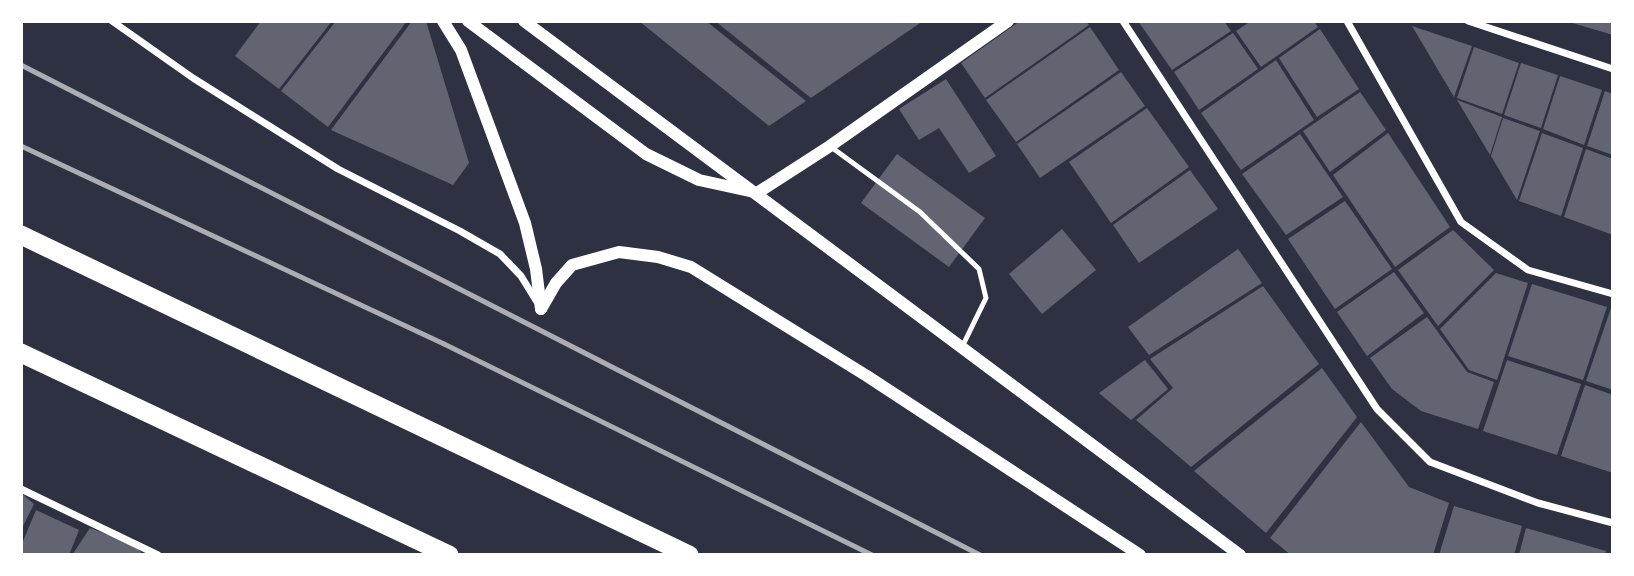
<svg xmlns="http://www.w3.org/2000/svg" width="1634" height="576" viewBox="0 0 1634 576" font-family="Bitter,serif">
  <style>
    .building { fill: #626471 }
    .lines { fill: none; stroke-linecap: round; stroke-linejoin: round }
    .service { stroke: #fff; stroke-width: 5 }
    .minor { stroke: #fff; stroke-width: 7 }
    .tertiary { stroke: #fff; stroke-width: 12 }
    .trunk { stroke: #fff; stroke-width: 19 }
    .rail { stroke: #abadb3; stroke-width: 5 }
  </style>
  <rect width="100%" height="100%" fill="#2d3142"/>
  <g class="building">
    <polygon points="261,21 332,21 279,89 235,56"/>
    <polygon points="336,21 407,21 328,127 281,91"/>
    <polygon points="412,21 426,21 469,163 453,185 331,130"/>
    <polygon points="639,21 706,21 806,101 769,126"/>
    <polygon points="715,21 923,21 811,98"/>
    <polygon points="1020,21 1086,21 1089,25 985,98 961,63"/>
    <polygon points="1138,21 1224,21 1231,31 1172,70"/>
    <polygon points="1251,21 1314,21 1318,27 1261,67 1236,31"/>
    <polygon points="1569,21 1613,21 1613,35 1569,22"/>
    <polygon points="1412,26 1472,46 1454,97"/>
    <polygon points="1090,27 1119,70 1016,142 986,100"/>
    <polygon points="1320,29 1359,89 1317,117 1279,58"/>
    <polygon points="1233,33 1258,69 1199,110 1174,72"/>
    <polygon points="1474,47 1519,63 1502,114 1457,98"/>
    <polygon points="1276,60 1314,120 1241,170 1201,113"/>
    <polygon points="1521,63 1558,75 1541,128 1504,115"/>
    <polygon points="1121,72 1145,106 1040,178 1017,144"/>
    <polygon points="1560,76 1602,90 1584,145 1543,129"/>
    <polygon points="946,79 996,156 969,173 939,128 919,140 899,109"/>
    <polygon points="1605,91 1613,94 1613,155 1587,146"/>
    <polygon points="1360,92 1386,130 1330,172 1303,131"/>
    <polygon points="1457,100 1502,117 1490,155"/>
    <polygon points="1147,108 1189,167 1111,223 1069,162"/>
    <polygon points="1503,118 1540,131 1517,200 1491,156"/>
    <polygon points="1388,133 1450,227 1395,267 1333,175"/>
    <polygon points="1542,133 1583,148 1561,216 1519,201"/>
    <polygon points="1300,134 1343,197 1286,235 1242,174"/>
    <polygon points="1586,149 1613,159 1613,235 1564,217"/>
    <polygon points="897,154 985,218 949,267 861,203"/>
    <polygon points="1190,170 1218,209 1139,263 1113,225"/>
    <polygon points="1345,201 1392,269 1335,309 1288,239"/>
    <polygon points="1062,229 1096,270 1042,314 1009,274"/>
    <polygon points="1453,230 1494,270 1438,326 1398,270"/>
    <polygon points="1238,249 1262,283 1149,355 1128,327"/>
    <polygon points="1394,272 1424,313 1367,356 1337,312"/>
    <polygon points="1496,273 1528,283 1497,380 1469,370 1440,329"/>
    <polygon points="1532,284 1607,307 1583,380 1508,356"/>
    <polygon points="1263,286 1319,364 1191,467 1136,420 1173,388 1150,359"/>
    <polygon points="1611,308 1613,309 1613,390 1586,381"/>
    <polygon points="1427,317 1467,372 1494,382 1478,429 1421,411 1392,389 1370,358"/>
    <polygon points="1145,360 1168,389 1131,420 1099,393"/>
    <polygon points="1507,360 1581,384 1557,455 1483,431"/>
    <polygon points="1322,368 1357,417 1266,533 1194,471"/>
    <polygon points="1585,385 1613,395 1613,473 1561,456"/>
    <polygon points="1361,422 1409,487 1449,503 1433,555 1291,555 1270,538"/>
    <polygon points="21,493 34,504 21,530"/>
    <polygon points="1454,506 1522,526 1514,555 1439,555"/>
    <polygon points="36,510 79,530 69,555 21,555 21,546"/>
    <polygon points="90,528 135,545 143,555 72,555"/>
    <polygon points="1526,528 1606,551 1605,555 1519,555"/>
  </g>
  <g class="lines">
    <polyline class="service" points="831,147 920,212 979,269 986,298 962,347"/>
    <g class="minor">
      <polyline points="112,21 193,78 338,169 460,231 500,254 521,276 537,302"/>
      <polyline points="1123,21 1377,409 1430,462 1538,503 1613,523"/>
      <polyline points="1347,21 1461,222 1528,270 1613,294"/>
      <polyline points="1468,21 1613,69"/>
      <polyline points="21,489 158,555"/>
    </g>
    <g class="tertiary">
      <polyline points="443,21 461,50 525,223 536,269 541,309"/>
      <polyline points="468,21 646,154 699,180 754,192"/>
      <polyline points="524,21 1240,555"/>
      <polyline points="757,193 830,146 1008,21"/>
      <polyline points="541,309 556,283 572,265 619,252 658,257 691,267 867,376 1140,555"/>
    </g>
    <g class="trunk">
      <polyline points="21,235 689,555"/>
      <polyline points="21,353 449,555"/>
    </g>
    <g class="rail">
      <polyline points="21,65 980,555"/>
      <polyline points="21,146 444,344 872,555"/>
    </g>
  </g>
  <rect width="1634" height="576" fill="none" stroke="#ffffff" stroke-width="46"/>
</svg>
